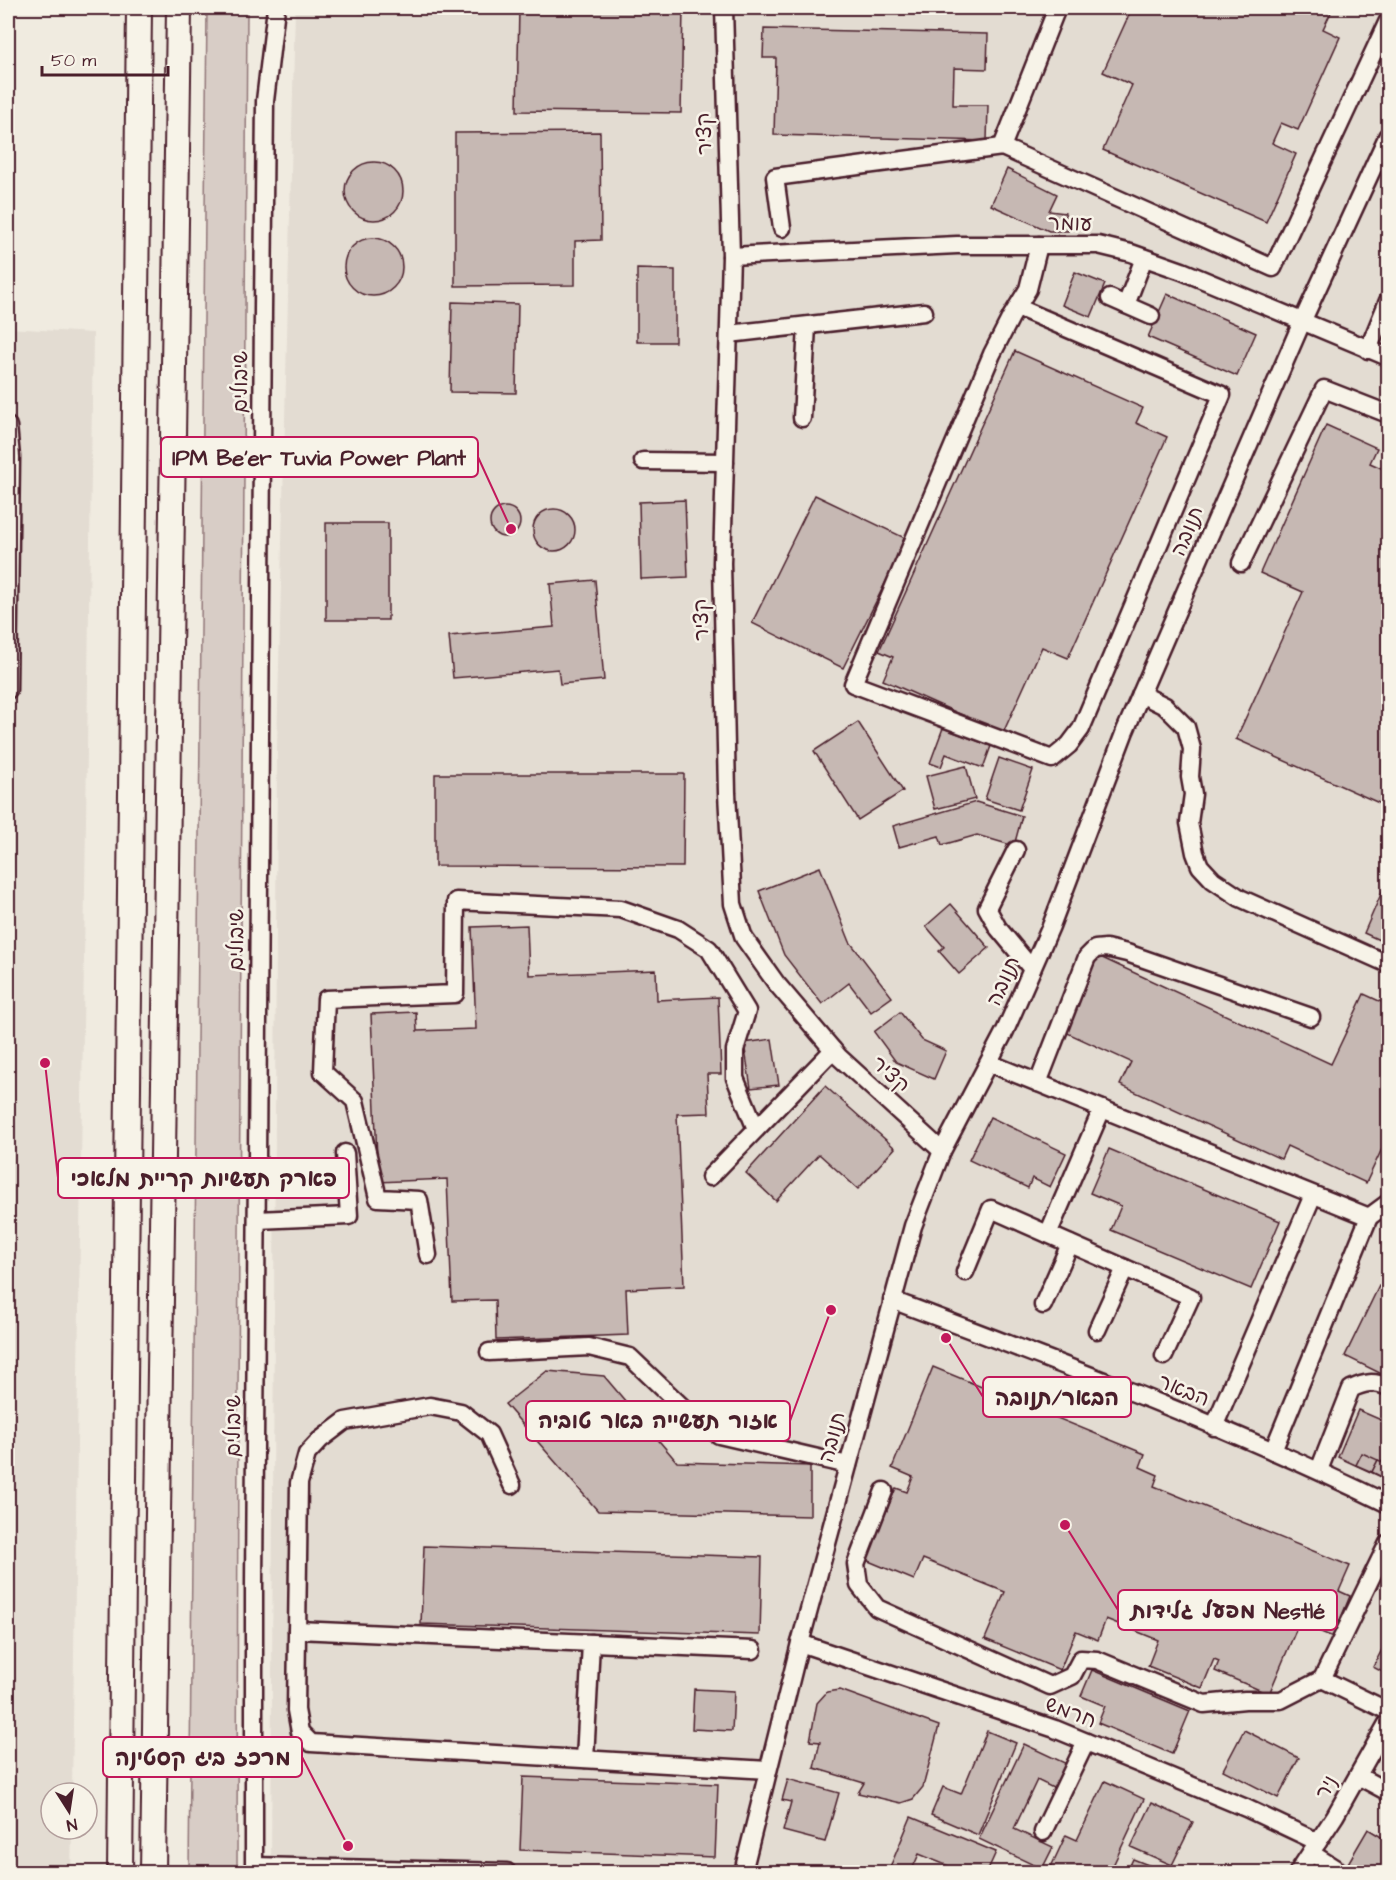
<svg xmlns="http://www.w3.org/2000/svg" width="1396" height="1880" viewBox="0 0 1396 1880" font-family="'Architects Daughter','Playpen Sans Hebrew',sans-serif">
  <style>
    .built { fill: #e3dcd2 }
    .green { fill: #d8cdc6; stroke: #917678; stroke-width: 1.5 }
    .building { fill: #c6b8b3; stroke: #4a1f2b; stroke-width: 1.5 }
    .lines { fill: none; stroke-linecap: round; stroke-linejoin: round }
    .minor-casing { stroke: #4a1f2b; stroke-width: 21 }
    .highway-casing { stroke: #4a1f2b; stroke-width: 28 }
    .minor { stroke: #f7f3e8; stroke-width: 16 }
    .highway { stroke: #f7f3e8; stroke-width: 24 }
    .labels { text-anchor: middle; stroke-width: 5; stroke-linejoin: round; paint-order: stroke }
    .street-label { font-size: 21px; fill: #4a1f2b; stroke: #f7f3e8 }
    .leader { fill: none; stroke: #c2185b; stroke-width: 2 }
    .callout-dot { fill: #c2185b; stroke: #f7f3e8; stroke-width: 2 }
    .callout { fill: #f7f3e8; stroke: #c2185b; stroke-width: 2 }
    .callout-label { font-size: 22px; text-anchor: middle; font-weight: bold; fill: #4a1f2b }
  </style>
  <rect width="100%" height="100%" fill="#f0ebe0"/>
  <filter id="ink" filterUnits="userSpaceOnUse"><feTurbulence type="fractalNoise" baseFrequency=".0167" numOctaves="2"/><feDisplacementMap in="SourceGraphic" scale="12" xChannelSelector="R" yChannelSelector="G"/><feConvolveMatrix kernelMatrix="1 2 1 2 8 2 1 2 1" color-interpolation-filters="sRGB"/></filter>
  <g filter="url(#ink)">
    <g class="built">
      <polygon points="295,8 1388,8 1388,1872 271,1872 277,748"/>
      <polygon points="8,328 93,333 72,1793 51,1793 51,1829 72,1829 71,1872 8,1872"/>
    </g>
    <polygon class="green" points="207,8 247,8 238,1396 237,1872 189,1872"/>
    <g class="building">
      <polygon points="359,8 389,8 360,13"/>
      <polygon points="519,8 683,8 681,113 517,111"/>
      <polygon points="1132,8 1333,8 1323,29 1340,37 1298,130 1281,123 1272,143 1296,154 1266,222 1103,150 1132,85 1103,72"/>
      <polygon points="764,29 988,34 987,69 954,68 953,105 988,105 987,141 774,135 776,58 763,58"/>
      <polygon points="600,132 601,240 575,241 575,285 455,286 455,133"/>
      <circle cx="374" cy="191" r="29"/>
      <polygon points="1007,169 1057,194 1049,211 1065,213 1068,231 1049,231 991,205"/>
      <circle cx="373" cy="267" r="29"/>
      <polygon points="637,269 675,270 675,342 637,342"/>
      <polygon points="1075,272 1105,284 1091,317 1062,305"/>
      <polygon points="1167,294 1256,333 1237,376 1148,337"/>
      <polygon points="452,302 518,304 516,393 450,392"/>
      <polygon points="1015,351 1143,408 1136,423 1167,437 1068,658 1042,647 1003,733 883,680 893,657 879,651"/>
      <polygon points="1326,425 1377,448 1370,463 1388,471 1388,807 1236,739 1303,592 1260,573"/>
      <polygon points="815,495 907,539 843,668 752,623"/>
      <polygon points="685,500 688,577 641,579 639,502"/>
      <circle cx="505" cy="522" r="15"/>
      <circle cx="554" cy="530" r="21"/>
      <rect x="326" y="523" width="62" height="97"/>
      <polygon points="595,580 604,680 560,684 558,669 453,678 449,636 554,627 550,584"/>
      <polygon points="858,722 903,791 858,820 814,751"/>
      <polygon points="943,728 991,746 983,768 946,754 941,767 930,763"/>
      <polygon points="999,758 1033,770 1019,810 985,799"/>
      <polygon points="966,766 975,799 935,809 926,776"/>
      <polygon points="435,774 684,774 683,867 435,866"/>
      <polygon points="976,802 1022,816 1014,846 977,835 942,845 939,836 899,847 893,826"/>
      <polygon points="820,867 850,942 892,997 871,1012 849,983 822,1004 784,955 759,891"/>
      <polygon points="1388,878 1388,944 1364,933"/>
      <polygon points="951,904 989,948 959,974 939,951 944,947 926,926"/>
      <polygon points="527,925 529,975 656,970 657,1000 718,997 721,1074 707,1074 709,1113 677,1114 684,1286 626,1289 628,1335 496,1340 495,1300 452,1301 447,1179 378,1182 371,1014 416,1012 417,1031 476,1029 472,927"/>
      <polygon points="1098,956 1331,1064 1364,994 1388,1005 1388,1136 1366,1183 1287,1146 1281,1159 1120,1085 1131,1062 1063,1031"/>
      <polygon points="900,1012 922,1040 946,1051 934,1079 896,1062 874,1032"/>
      <polygon points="772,1039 779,1085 751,1088 744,1043"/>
      <polygon points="825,1086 895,1148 858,1189 819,1154 776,1201 746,1173"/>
      <polygon points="990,1117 1066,1153 1050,1187 1032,1178 1028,1188 969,1160"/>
      <polygon points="1109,1149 1280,1221 1251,1289 1111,1230 1121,1206 1090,1193"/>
      <polygon points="1379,1286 1388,1290 1388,1377 1345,1356"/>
      <polygon points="933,1367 1145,1454 1140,1467 1158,1475 1154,1486 1350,1566 1339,1591 1350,1596 1333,1637 1299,1623 1269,1694 1215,1671 1219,1661 1214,1659 1202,1688 1148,1666 1158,1640 1106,1619 1098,1640 1076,1631 1060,1670 985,1639 1005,1592 923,1559 914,1580 866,1560 896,1488 907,1492 913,1477 892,1468"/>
      <polygon points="547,1371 604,1376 677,1462 810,1466 810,1516 598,1511 505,1404"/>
      <polygon points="1358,1410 1388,1423 1388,1480 1338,1457"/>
      <polygon points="1362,1453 1378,1460 1372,1472 1356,1465"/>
      <polygon points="1378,1460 1388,1464 1388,1480 1372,1472"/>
      <polygon points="424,1546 762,1557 760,1635 421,1624"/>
      <polygon points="1388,1638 1388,1675 1373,1667"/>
      <polygon points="1092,1670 1190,1711 1172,1754 1098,1723 1105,1706 1081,1696"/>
      <polygon points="694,1689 734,1691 732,1731 692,1729"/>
      <polygon points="840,1690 939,1726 923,1787 913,1799 901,1803 858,1793 864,1783 814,1768 820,1742 810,1741 817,1703 827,1692"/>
      <polygon points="1244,1730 1299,1758 1278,1798 1223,1770"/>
      <polygon points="987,1731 1016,1743 978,1835 931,1815 943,1787 961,1794"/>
      <polygon points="1024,1744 1069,1765 1057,1790 1037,1780 1014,1829 1053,1847 1042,1869 979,1839"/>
      <polygon points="523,1777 718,1784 715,1857 520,1850"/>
      <polygon points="788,1779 839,1793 825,1842 783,1831 791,1802 782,1800"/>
      <polygon points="1105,1781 1144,1799 1110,1872 1058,1872 1050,1869 1066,1835 1077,1840"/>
      <polygon points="1152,1803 1193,1822 1172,1865 1131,1847"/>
      <polygon points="911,1817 996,1852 987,1872 963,1872 919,1854 911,1872 888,1872"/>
      <polygon points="1368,1829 1388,1841 1388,1872 1360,1872 1347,1865"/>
      <polygon points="1133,1859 1166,1872 1127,1872"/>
    </g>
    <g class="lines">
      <g class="minor-casing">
        <g id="minor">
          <polyline points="724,8 731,256 722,563 727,793 733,904 744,938 776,983 839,1057 942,1151"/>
          <polyline points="1002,147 1057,8"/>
          <polyline points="782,228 775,177 1002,147 1273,268 1388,21"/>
          <polyline points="731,256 957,245 1098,245 1131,253 1182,271 1388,357"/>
          <polyline points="1110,298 1151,316"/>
          <polyline points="1126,305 1144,258"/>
          <polyline points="1017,307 1222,395 1081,729 1069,745 1052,759 853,684 992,354 1011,317 1028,289 1039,245"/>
          <polyline points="729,334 924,312"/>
          <polyline points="1368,350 1388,301"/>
          <polyline points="802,418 807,326"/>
          <polyline points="8,426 11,457 8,690"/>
          <polyline points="643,461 725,462"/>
          <polyline points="1241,563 1324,389 1388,414"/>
          <polyline points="1141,694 1165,706 1186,727 1192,749 1190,777 1193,794 1189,823 1195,853 1200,866 1213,880 1240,898 1388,964"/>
          <polyline points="1016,850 987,908 998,928 1032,969"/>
          <polyline points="989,1063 1369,1217 1388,1203"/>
          <polyline points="1038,1083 1087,957 1095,949 1106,948 1127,953 1311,1017"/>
          <polyline points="710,1177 833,1050"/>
          <polyline points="257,1220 349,1216 345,1153"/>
          <polyline points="1048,1234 1102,1109"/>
          <polyline points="428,1255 419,1200 378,1198 355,1101 323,1072 326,999 455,994 456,901 621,909 678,929 709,949 747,1011 735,1050 735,1078 756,1129"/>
          <polyline points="965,1272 991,1209 1191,1297 1164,1356"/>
          <path d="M892,1300C1059,1363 1228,1426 1388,1504"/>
          <polyline points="1043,1305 1070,1244"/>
          <polyline points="1097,1330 1125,1268"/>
          <polyline points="489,1352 589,1347 630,1357 696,1420 719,1435 848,1465"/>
          <polyline points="1214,1427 1313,1195"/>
          <polyline points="1273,1451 1369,1217"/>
          <path d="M1319,1470L1351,1389C1365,1382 1374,1381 1388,1387"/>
          <polyline points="512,1485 489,1434 461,1412 430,1406 345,1421 320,1440 307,1454 299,1483 296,1710 300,1732 311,1743 768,1770"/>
          <polyline points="884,1491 856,1564 859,1585 877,1608 1050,1686 1072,1676 1081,1659 1097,1660 1204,1704 1245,1700 1281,1700 1322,1679 1388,1543"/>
          <polyline points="297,1630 753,1650"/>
          <polyline points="800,1643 1055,1729 1246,1808 1318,1842"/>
          <polyline points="1322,1679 1388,1711"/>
          <polyline points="585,1759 591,1643"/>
          <polyline points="1358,1776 1388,1792"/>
          <polyline points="1043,1832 1086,1742"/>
          <polyline points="1311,1853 1341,1872"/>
          <polyline points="254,1866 507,1872"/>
          <polyline points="254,1872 254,1586 263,310 265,101 276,8"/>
          <polyline points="743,1872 800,1643 913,1226 942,1151 1005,1031 1051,926 1125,731 1302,322 1388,135"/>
          <polyline points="1298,1872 1335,1816 1388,1722"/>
        </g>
      </g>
      <g class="highway-casing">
        <g id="highway">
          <polyline points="120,1872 139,8"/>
          <polyline points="153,1872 179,8"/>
        </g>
      </g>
      <use href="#minor" class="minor"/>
      <use href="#highway" class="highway"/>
    </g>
  </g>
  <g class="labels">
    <g class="street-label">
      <text transform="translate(704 134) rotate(-91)" y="7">קציר</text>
      <text transform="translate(1070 223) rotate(1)" y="7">עומר</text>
      <text transform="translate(240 382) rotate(-90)" y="7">שיבולים</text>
      <text transform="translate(1187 531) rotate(-67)" y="7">תנובה</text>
      <text transform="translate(701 620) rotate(-91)" y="7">קציר</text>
      <text transform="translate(236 940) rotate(-90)" y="7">שיבולים</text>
      <text transform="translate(1003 981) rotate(-66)" y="7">תנובה</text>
      <text transform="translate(891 1074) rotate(42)" y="7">קציר</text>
      <text transform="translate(1184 1390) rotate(22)" y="7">הבאר</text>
      <text transform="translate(233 1426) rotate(-90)" y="7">שיבולים</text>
      <text transform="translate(832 1437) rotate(-75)" y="7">תנובה</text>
      <text transform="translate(1071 1712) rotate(21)" y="7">חרמש</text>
      <text transform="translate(1326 1787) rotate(-60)" y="7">ניר</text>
    </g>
  </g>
  <path class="leader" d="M511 529L478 457M45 1063L58 1178M946 1338L983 1397M831 1310L790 1421M1065 1525L1118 1610M348 1846L302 1757"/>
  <g class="callout-dot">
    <circle cx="511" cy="529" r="6"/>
    <circle cx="45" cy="1063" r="6"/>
    <circle cx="946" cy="1338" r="6"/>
    <circle cx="831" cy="1310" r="6"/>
    <circle cx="1065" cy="1525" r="6"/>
    <circle cx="348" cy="1846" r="6"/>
  </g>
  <g class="callout">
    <rect x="161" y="437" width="317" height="40" rx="6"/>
    <rect x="58" y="1158" width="291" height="40" rx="6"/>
    <rect x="983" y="1377" width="148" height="40" rx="6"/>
    <rect x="526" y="1401" width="264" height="40" rx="6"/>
    <rect x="1118" y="1590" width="219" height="40" rx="6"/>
    <rect x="103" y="1737" width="199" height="40" rx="6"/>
  </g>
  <g class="callout-label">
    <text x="319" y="465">IPM Be'er Tuvia Power Plant</text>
    <text x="204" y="1186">פארק תעשיות קריית מלאכי</text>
    <text x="1057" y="1405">הבאר/תנובה</text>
    <text x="658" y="1428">אזור תעשייה באר טוביה</text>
    <text x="1228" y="1618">מפעל גלידות Nestlé</text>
    <text x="203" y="1765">מרכז ביג קסטינה</text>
  </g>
  <rect width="1396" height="1880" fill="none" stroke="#f7f3e8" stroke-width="30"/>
  <rect x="15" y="15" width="1366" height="1850" fill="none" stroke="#4a1f2b" stroke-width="2" filter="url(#ink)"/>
  <g transform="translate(69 1811) rotate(168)"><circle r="28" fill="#f7f3e8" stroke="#b29e9c" stroke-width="1.5"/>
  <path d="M0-4.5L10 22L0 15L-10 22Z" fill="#4a1f2b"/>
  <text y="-9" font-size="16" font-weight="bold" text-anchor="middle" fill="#4a1f2b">N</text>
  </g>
  <path d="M42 66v9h126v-9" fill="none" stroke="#4a1f2b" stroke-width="3"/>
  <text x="51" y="66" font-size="18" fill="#4a1f2b" stroke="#f7f3e8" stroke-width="4.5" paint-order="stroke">50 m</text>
</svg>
